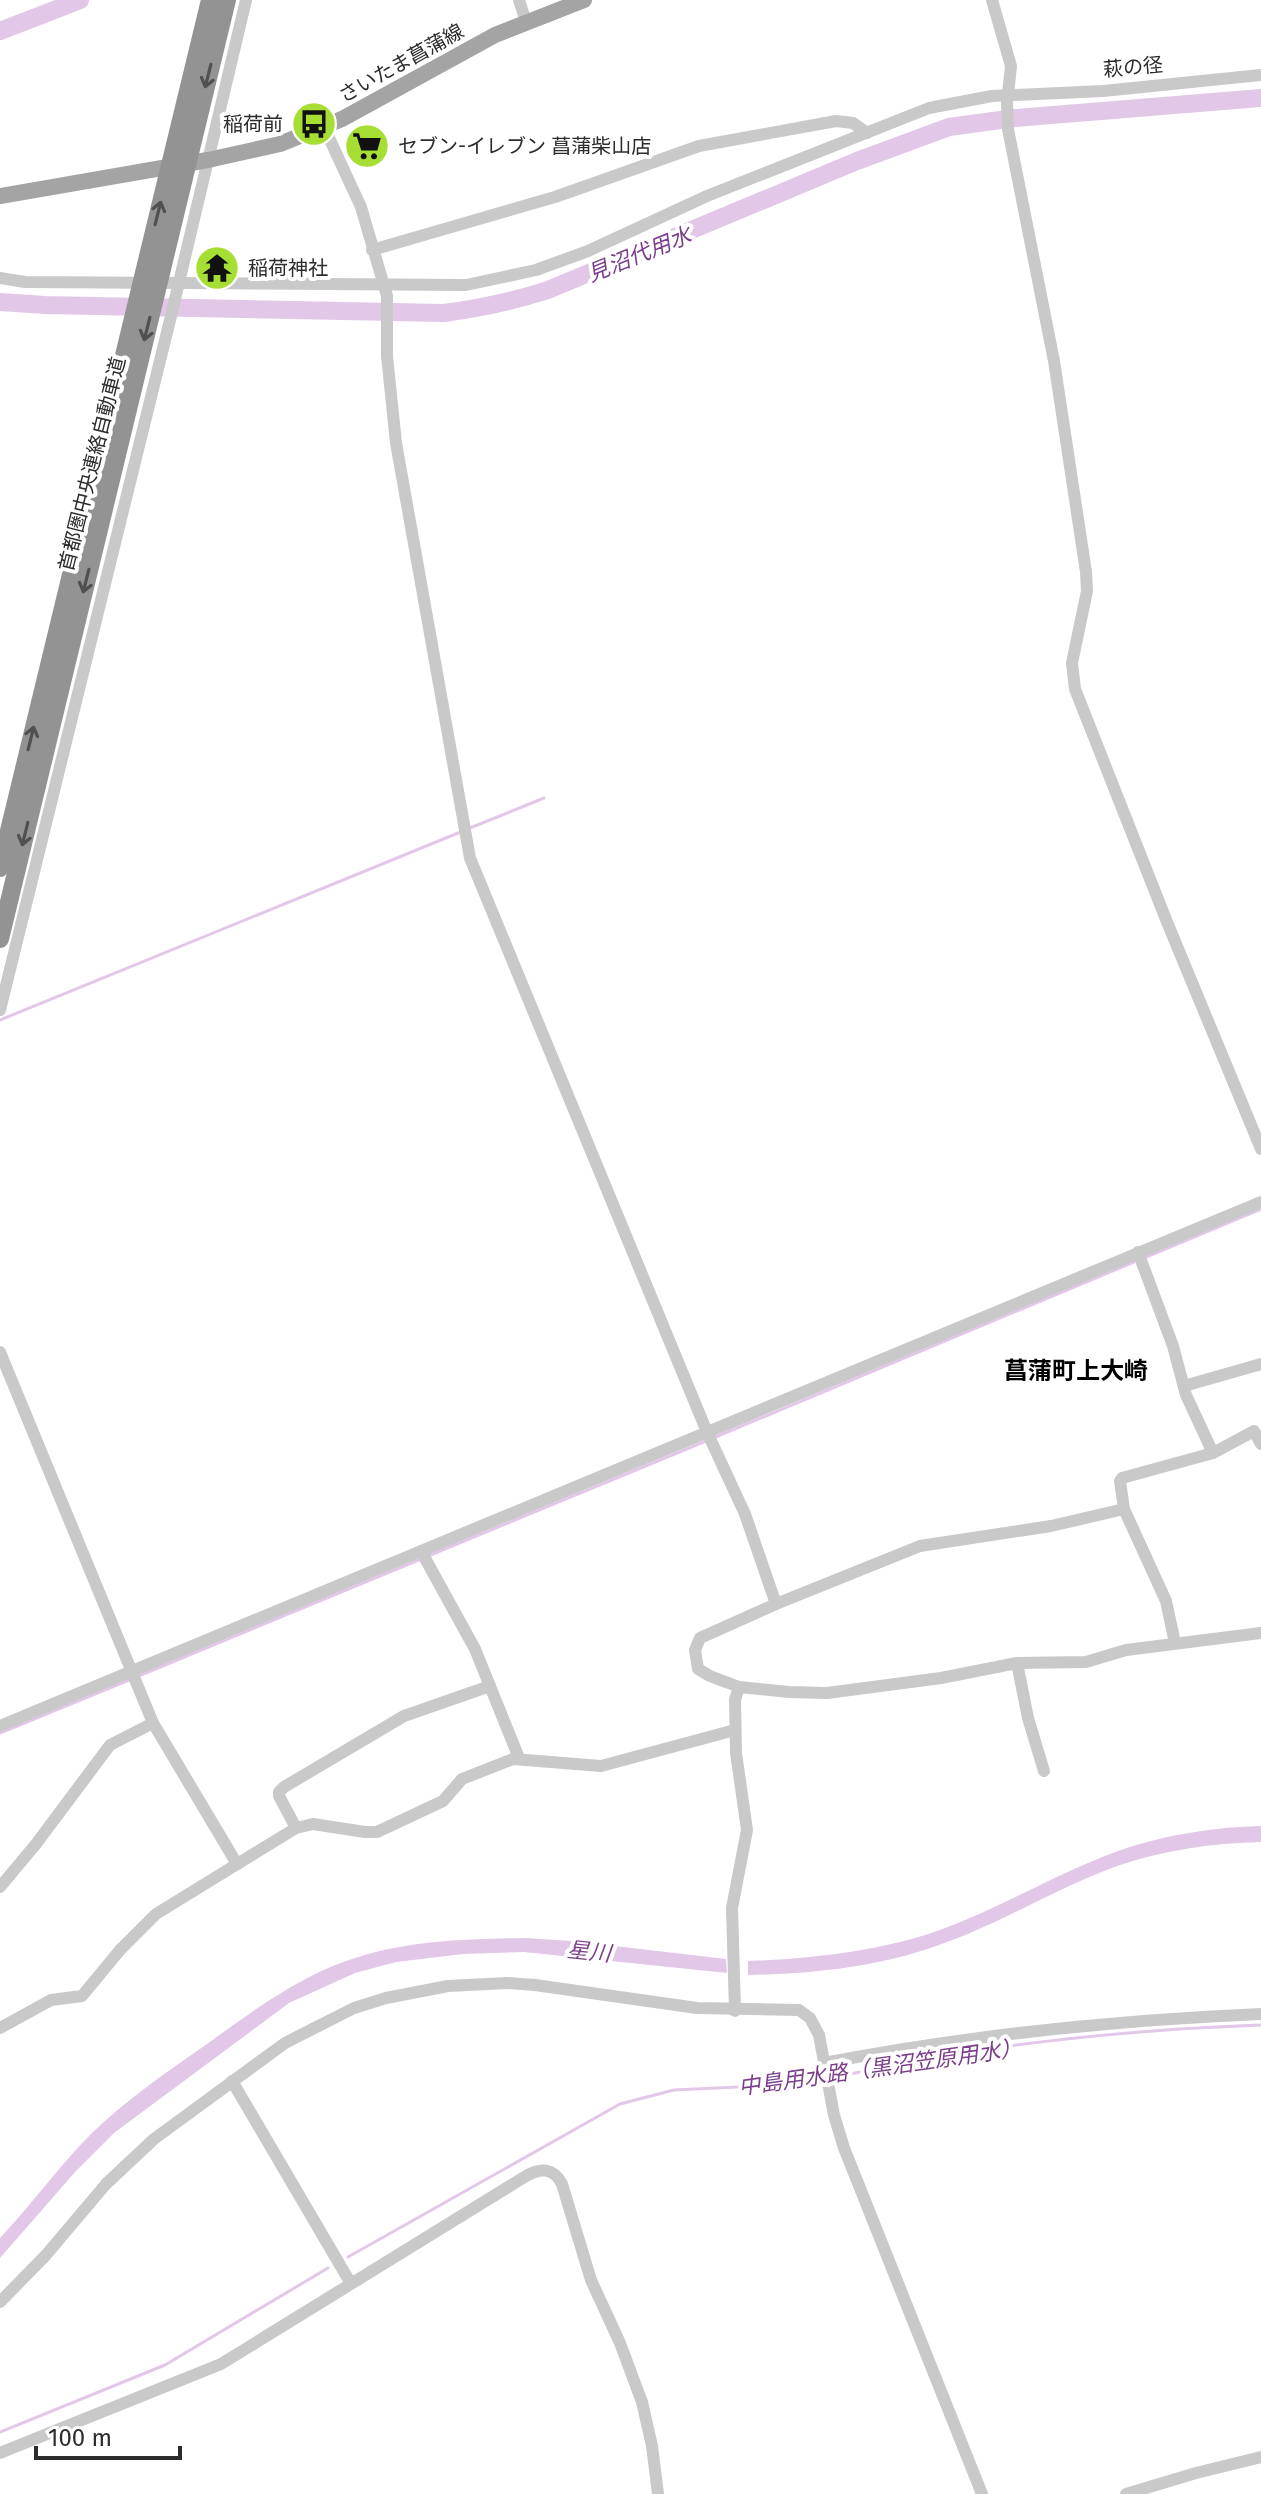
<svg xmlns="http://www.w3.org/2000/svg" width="1261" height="2494" viewBox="0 0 1261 2494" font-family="'Fira Sans','Noto Sans JP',sans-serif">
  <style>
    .water { fill: #e2c7e9 }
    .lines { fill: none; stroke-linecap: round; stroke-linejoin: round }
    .stream { stroke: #e2c7e9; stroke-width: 3 }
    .river { stroke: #e2c7e9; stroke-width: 18 }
    .minor { stroke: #c9c9c9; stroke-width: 12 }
    .major { stroke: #a4a4a4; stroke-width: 16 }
    .highway-bridge { stroke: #939393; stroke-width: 18 }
    .oneway { stroke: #505050 }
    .labels { text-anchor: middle; stroke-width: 8; stroke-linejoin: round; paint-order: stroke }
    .street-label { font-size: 20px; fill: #2c2c2c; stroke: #fff }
    .poi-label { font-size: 20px; fill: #2c2c2c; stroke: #fff; text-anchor: start }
    .water-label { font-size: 22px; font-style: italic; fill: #7b3e8b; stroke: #fff }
    .quarter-label { font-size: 24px; font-weight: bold; fill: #000; stroke: #fff }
  </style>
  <rect width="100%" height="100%" fill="#fff"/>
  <g class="water">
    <path d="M1261,1826V1842C1213,1843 1163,1850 1117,1866C1056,1888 1000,1924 939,1945C879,1967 811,1974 748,1975V1961C809,1959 882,1951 940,1930C1001,1908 1057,1873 1118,1851C1164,1835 1213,1827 1261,1826Z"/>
    <path d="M526,1938L572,1941L726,1959L727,1973L524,1952L463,1954L396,1962L355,1973L289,2003L114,2133L76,2171L0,2258V2238C32,2204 59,2166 92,2133C126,2100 168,2071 207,2044C254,2010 302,1974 358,1957C413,1940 470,1939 526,1938Z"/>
  </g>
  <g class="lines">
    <g class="stream">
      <polyline points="470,828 544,798"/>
      <polyline points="0,1020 463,831"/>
      <polyline points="1146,1257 1261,1209"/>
      <polyline points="713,1438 1134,1262"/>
      <polyline points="428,1556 706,1441"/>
      <polyline points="136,1677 421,1559"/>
      <polyline points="0,1733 129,1680"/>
      <path d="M833,2077C863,2073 892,2063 922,2059C1034,2040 1148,2029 1261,2025"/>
      <polyline points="348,2257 620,2104 674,2090 783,2085 825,2079"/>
      <polyline points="0,2432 165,2365 328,2268"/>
    </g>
    <g class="river">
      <polyline points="0,31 80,0"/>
      <path d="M0,302L45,305L444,313C480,308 514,301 548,290L857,161L949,127L1015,118L1261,98"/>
    </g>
    <g class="minor">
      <polyline points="519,0 526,22"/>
      <polyline points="992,0 1011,66 1007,103 1008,129 1054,361 1086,572 1087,591 1072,663 1075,689 1167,922 1261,1149"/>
      <polyline points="324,127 361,207 387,296 387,356 396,443 470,858 707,1432 745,1514 776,1604"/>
      <polyline points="372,250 555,197 699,146 836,121 853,123 867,133"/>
      <polyline points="0,278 25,282 466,285 536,270 588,251 707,196 929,108 992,96 1103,91 1261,75"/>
      <polyline points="0,1010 171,316 246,0"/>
      <polyline points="1138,1252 1173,1346 1186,1395 1213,1453"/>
      <polyline points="0,1352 153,1723 237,1864"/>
      <polyline points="1184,1386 1261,1364"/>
      <polyline points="1124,1509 1051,1526 920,1546 776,1604 700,1638 695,1650 698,1669 710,1676 739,1687 789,1692 827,1693 941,1678 1017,1663 1086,1662 1126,1650 1261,1633"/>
      <polyline points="421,1551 475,1649 519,1758"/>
      <polyline points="1175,1643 1166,1601 1124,1509 1120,1481 1122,1478 1213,1453 1254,1431 1261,1444"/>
      <polyline points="1017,1663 1028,1718 1044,1771"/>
      <polyline points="0,1726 1261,1202"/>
      <polyline points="296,1828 279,1796 279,1792 284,1787 404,1716 490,1686"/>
      <polyline points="0,1887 36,1844 110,1745 153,1723"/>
      <polyline points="735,2011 732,1908 747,1830 736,1753 735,1700 739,1687"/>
      <polyline points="0,2028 51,2000 82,1996 120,1950 156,1914 296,1828 313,1824 365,1832 377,1832 443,1801 462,1779 513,1759 601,1766 735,1730"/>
      <path d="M824,2063C965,2036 1118,2020 1261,2014"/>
      <polyline points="232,2081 350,2282"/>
      <polyline points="0,2302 46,2255 106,2184 154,2139 285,2043 354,2008 386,1998 448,1986 507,1983 535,1985 697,2008 799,2010 810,2018 819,2035 834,2115 844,2148 982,2494"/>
      <path d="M0,2453L221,2364L526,2176C540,2168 553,2167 562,2184L591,2280L620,2343L642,2402L652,2446L658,2494"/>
      <polyline points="1126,2494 1196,2473 1261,2457"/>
    </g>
    <polyline class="major" points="0,196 208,160 280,144 342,119 495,35 584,0"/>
    <g class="highway-bridge">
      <polyline points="0,868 210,0"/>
      <polyline points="0,939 227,0"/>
    </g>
  </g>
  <defs><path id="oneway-shaft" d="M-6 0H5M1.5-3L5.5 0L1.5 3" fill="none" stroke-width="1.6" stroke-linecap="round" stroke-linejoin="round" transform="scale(2)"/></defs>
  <g class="oneway">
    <use href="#oneway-shaft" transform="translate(208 76) rotate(104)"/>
    <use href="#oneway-shaft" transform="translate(158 213) rotate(-76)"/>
    <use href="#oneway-shaft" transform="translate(147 329) rotate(104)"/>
    <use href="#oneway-shaft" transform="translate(86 581) rotate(104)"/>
    <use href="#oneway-shaft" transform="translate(31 738) rotate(-76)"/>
    <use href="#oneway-shaft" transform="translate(25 834) rotate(104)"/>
  </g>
  <defs>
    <g id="bus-disc" transform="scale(2.3)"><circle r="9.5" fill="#a7de33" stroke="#fff"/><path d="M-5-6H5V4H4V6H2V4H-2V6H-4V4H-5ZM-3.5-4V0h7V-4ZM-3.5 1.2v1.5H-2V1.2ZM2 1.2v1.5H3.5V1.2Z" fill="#111"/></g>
    <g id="supermarket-disc" transform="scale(2.3)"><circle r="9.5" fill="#a7de33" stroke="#fff"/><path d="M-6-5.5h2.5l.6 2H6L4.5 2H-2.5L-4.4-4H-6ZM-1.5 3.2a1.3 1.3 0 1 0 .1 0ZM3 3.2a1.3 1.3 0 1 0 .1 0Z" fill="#111"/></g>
    <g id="temple-disc" transform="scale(2.3)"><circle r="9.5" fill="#a7de33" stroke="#fff"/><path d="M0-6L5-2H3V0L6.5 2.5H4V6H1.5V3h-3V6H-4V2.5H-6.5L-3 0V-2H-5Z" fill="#111"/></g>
  </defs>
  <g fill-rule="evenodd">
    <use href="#bus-disc" x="314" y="124"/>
    <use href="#supermarket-disc" x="367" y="146"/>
    <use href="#temple-disc" x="217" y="268"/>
  </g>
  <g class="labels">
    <g class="street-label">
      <text transform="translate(401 63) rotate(-29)" y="7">さいたま菖蒲線</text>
      <text transform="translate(1133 67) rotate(-5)" y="7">萩の径</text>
      <text transform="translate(92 464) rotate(-76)" y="7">首都圏中央連絡自動車道</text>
    </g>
    <g class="poi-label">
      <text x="283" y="131" text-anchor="end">稲荷前</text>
      <text x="398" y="153">セブン-イレブン 菖蒲柴山店</text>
      <text x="248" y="275">稲荷神社</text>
    </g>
    <g class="water-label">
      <text transform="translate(639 254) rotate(-22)" y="8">見沼代用水</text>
      <text transform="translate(589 1951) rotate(6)" y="8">星川</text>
      <text transform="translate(880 2067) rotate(-8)" y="8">中島用水路（黒沼笠原用水）</text>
    </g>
    <g class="quarter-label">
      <text x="1076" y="1379">菖蒲町上大崎</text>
    </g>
  </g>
  <path d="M36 2446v12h144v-12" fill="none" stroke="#2c2c2c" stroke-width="4"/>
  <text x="48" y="2446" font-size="24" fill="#2c2c2c" stroke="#ffffff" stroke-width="6" paint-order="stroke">100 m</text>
</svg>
